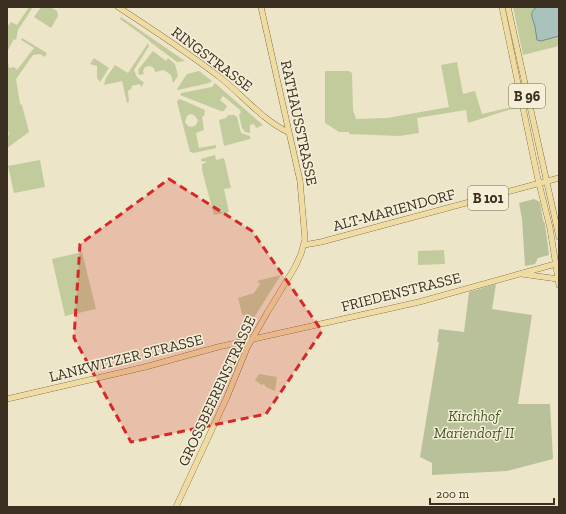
<svg xmlns="http://www.w3.org/2000/svg" width="566" height="514" viewBox="0 0 566 514" font-family="'Zilla Slab',serif">
  <style>
    .green { fill: #c2cb9c; fill-rule: evenodd }
    .cemetery { fill: #b9c19b }
    .water { fill: #a9c2bc; stroke: #6f908a }
    .lines { fill: none; stroke-linecap: round; stroke-linejoin: round }
    .major-casing { stroke: #574631; stroke-width: 6 }
    .major { stroke: #eedca2; stroke-width: 5.5 }
    .marked { fill: #d62828; fill-opacity: 0.2; stroke: #d62828; stroke-width: 3; stroke-dasharray: 8 5; stroke-linejoin: round }
    .labels { text-anchor: middle; stroke-width: 3; stroke-linejoin: round; paint-order: stroke }
    .shield { fill: #f5efd8; stroke: #726958; stroke-width: 1 }
    .shield-label { font-size: 14px; font-weight: bold; fill: #3a2f21 }
    .street-label { font-size: 15px; fill: #3a2f21; stroke: #f5efd8 }
    .park-label { font-size: 15px; font-style: italic; fill: #475628; stroke: #f5efd8 }
  </style>
  <rect width="100%" height="100%" fill="#ede5c8"/>
  <g class="green">
    <polygon points="29,7 33,7 18,30 16,40 14,39 7,52 7,27 11,22 17,25"/>
    <polygon points="41,7 50,7 57,11 58,16 51,28 34,17"/>
    <polygon points="513,7 559,7 559,46 523,55"/>
    <polygon points="121,17 185,61 177,62 149,41 149,40 120,19"/>
    <polygon points="22,38 47,53 45,57 40,54 33,55 16,79 20,104 22,105 29,132 7,148 7,138 9,134 7,127 7,56 9,68 14,67 17,70 34,48 21,40"/>
    <polygon points="148,43 149,46 134,70 137,77 144,83 141,87 140,84 131,86 132,88 128,91 129,102 127,103 122,81 104,85 106,78 115,65 128,73"/>
    <polygon points="153,51 166,61 168,58 175,64 178,76 173,83 171,75 164,70 155,72 154,68 150,66 145,67 143,71 144,74 139,75 138,70"/>
    <polygon points="94,58 109,68 100,82 97,78 97,66 90,64"/>
    <path d="M457,62L463,94L475,91L482,114L517,106V108C500,112 484,118 468,123L466,110L417,118L419,133L400,136L349,134V132H339L325,123V71H349L352,73L353,110L356,119L387,118L449,107L441,65Z"/>
    <polygon points="199,71 212,81 209,83 178,90 177,89 187,74"/>
    <polygon points="215,83 263,125 256,128 254,124 250,125 250,133 245,132 242,128 239,115 241,112 240,110 223,96 220,100 227,106 224,111 221,111 180,95 181,93 212,87"/>
    <path d="M180,99L205,110L204,116L202,117L204,130L196,133L199,148L216,145V148L194,153L190,152L177,102V101ZM190,114L194,115L198,120L196,125L192,127L188,126L185,122L187,116Z"/>
    <polygon points="228,115 234,115 237,117 241,133 250,136 250,139 224,146 219,120 226,118"/>
    <polygon points="215,155 216,160 224,158 231,188 224,189 229,212 214,215 202,170 202,164 207,162 201,161 201,159"/>
    <polygon points="40,160 45,187 14,193 8,166"/>
    <polygon points="444,250 445,264 418,265 418,251"/>
    <polygon points="82,252 96,309 65,316 52,259"/>
    <polygon points="281,275 253,319 242,314 238,298 254,293 260,284 257,281"/>
    <polygon points="259,374 277,377 275,391 266,387 264,384 261,385 255,380"/>
  </g>
  <g class="cemetery">
    <polygon points="534,199 540,202 543,220 545,224 549,255 538,258 535,264 525,266 522,219 519,203"/>
    <polygon points="496,284 492,309 532,315 518,404 550,404 553,459 507,471 432,475 432,463 420,457 439,342 437,342 439,329 464,332 469,292"/>
  </g>
  <path class="water" d="M537,7H559V36L541,41L537,40C536,36 536,31 535,27C533,18 528,13 537,7Z"/>
  <g class="lines">
    <g class="major-casing">
      <g id="major">
        <path d="M118,7C153,30 189,53 222,79C244,97 263,120 288,132"/>
        <polyline points="502,7 537,175 550,228 559,285"/>
        <polyline points="508,7 559,237"/>
        <polyline points="304,245 321,242 559,178"/>
        <polyline points="522,274 558,279"/>
        <polyline points="7,399 145,367 218,347 419,302 559,263"/>
        <polyline points="176,507 227,397 247,348 267,313 295,267 301,254 305,239 300,181 261,7"/>
      </g>
    </g>
    <use href="#major" class="major"/>
  </g>
  <path class="marked" d="M169,179L252,231L322,331L266,414L131,442L74,338L80,244Z"/>
  <g class="labels">
    <g class="shield">
      <rect x="509" y="84" width="36" height="24" rx="3"/>
      <rect x="468" y="186" width="40" height="24" rx="3"/>
    </g>
    <g class="shield-label">
      <text x="527" y="101">B 96</text>
      <text x="488" y="203">B 101</text>
    </g>
    <g class="street-label">
      <text transform="translate(212 59) rotate(37)" y="5">RINGSTRASSE</text>
      <text transform="translate(299 123) rotate(78)" y="5">RATHAUSSTRASSE</text>
      <text transform="translate(394 210) rotate(-15)" y="5">ALT-MARIENDORF</text>
      <text transform="translate(401 292) rotate(-14)" y="5">FRIEDENSTRASSE</text>
      <text transform="translate(126 358) rotate(-14)" y="5">LANKWITZER STRASSE</text>
      <text transform="translate(217 391) rotate(-65)" y="5">GROSSBEERENSTRASSE</text>
    </g>
    <g class="park-label">
      <text x="474" y="421">Kirchhof<tspan x="474" dy="17">Mariendorf II</tspan></text>
    </g>
  </g>
  <rect width="566" height="514" fill="none" stroke="#3a2f21" stroke-width="16"/>
  <path d="M430 498v6h124v-6" fill="none" stroke="#3a2f21" stroke-width="2"/>
  <text x="436" y="498" font-size="12" fill="#3a2f21" stroke="#f5efd8" stroke-width="3" paint-order="stroke">200 m</text>
</svg>
